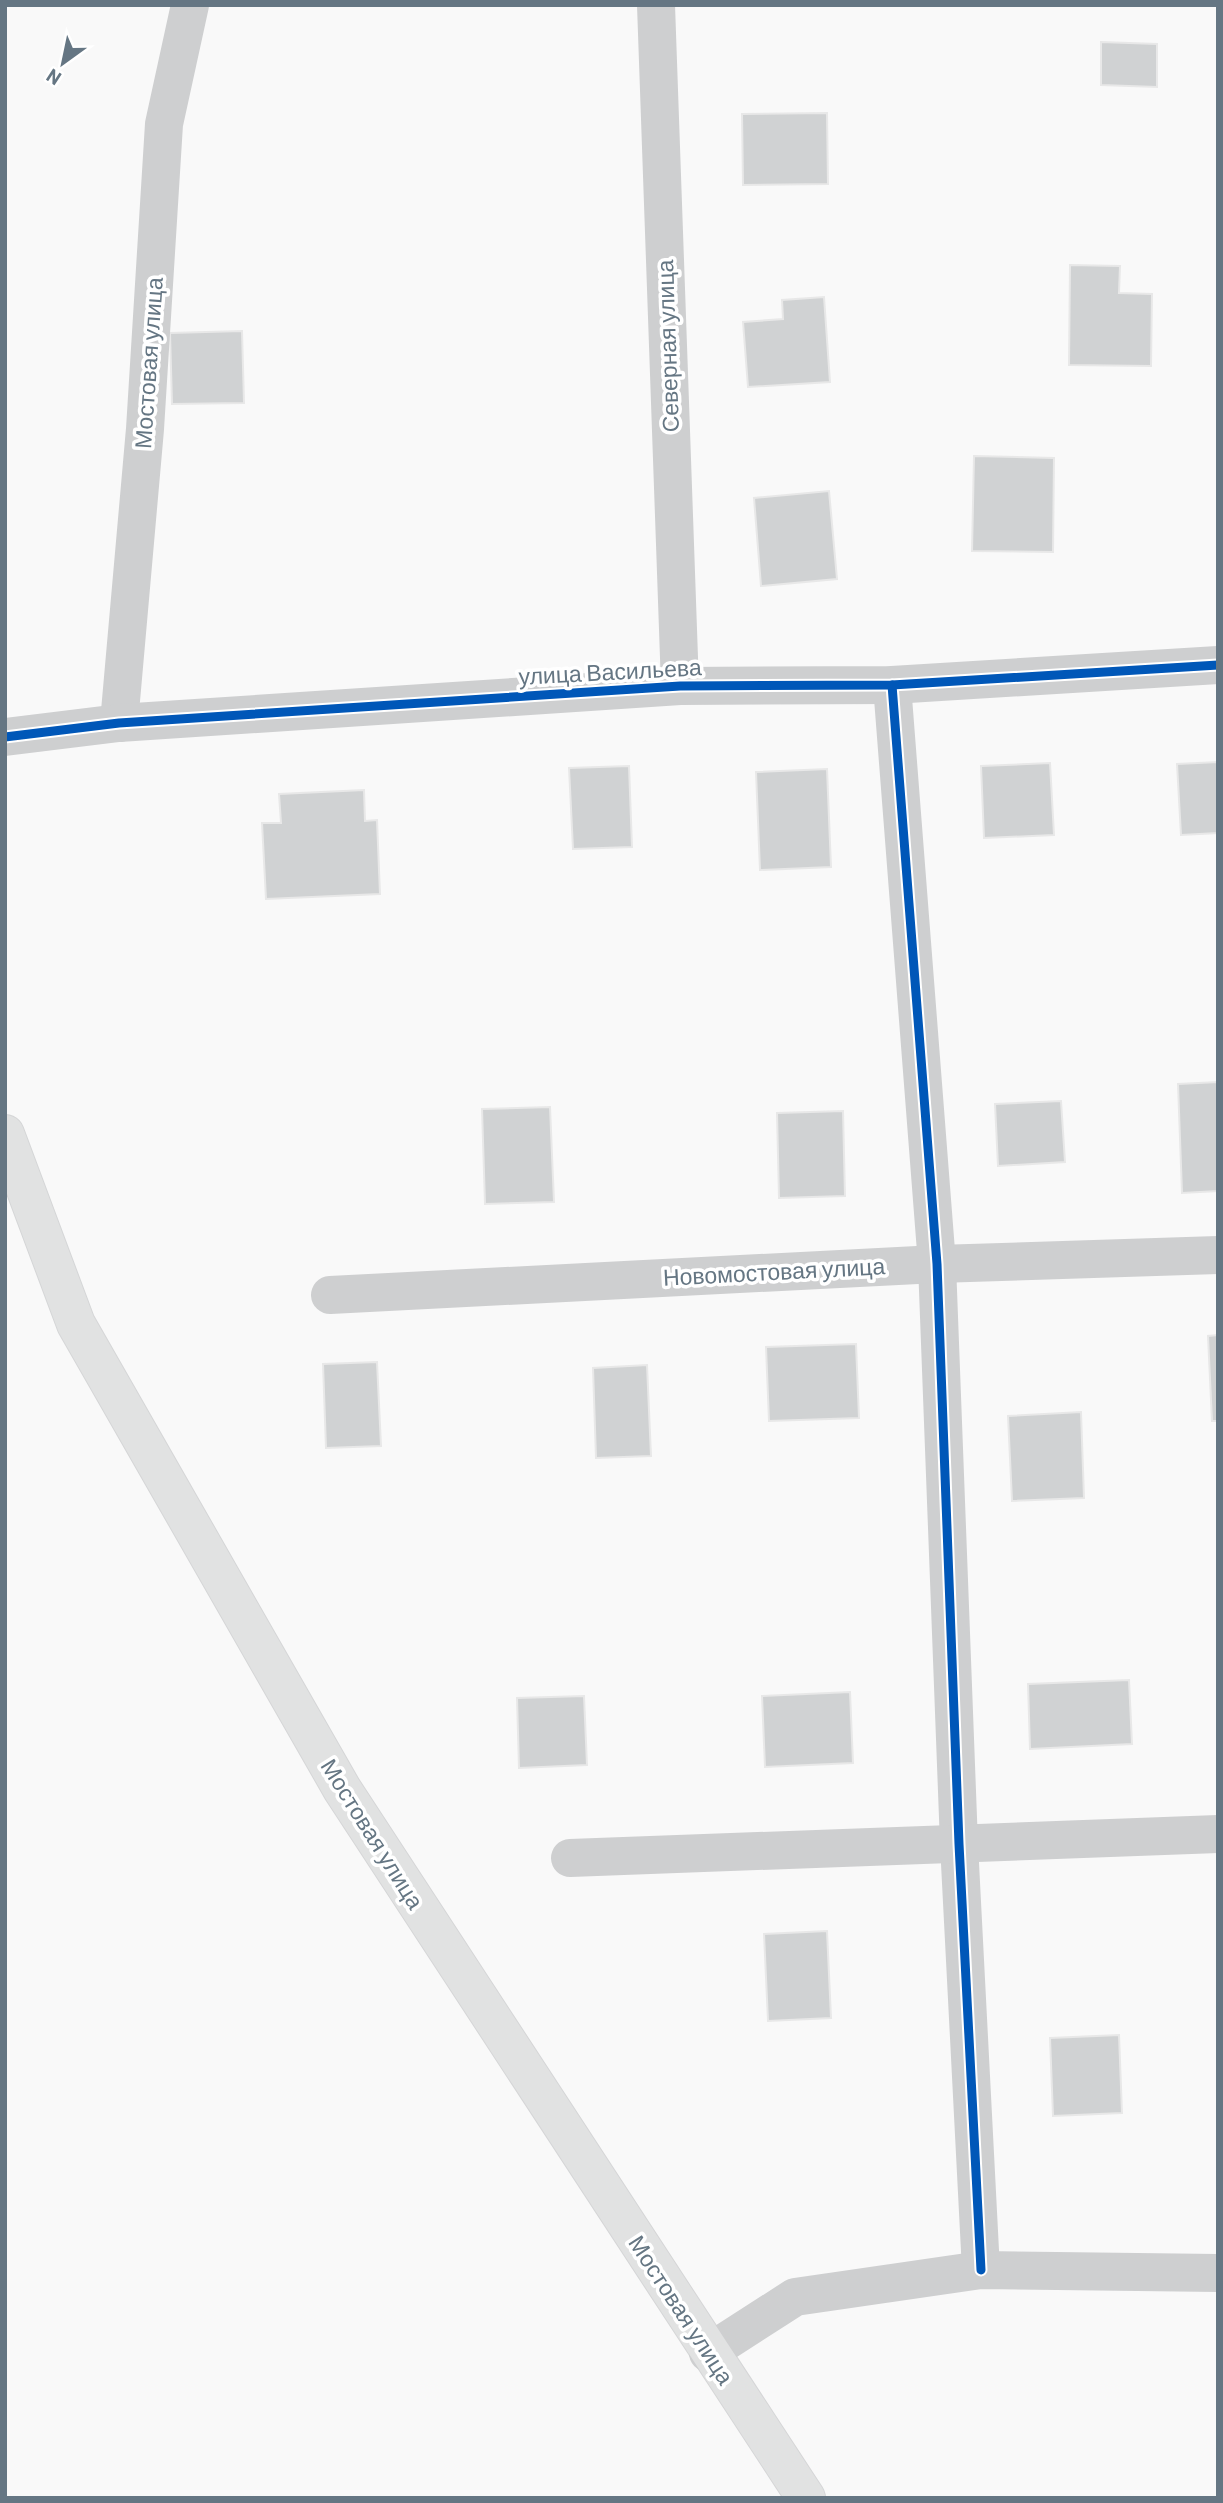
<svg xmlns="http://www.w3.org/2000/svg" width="1223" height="2503" viewBox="0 0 1223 2503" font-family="Barlow,sans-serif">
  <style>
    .building { fill: #d0d2d3; stroke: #e8e8e8; stroke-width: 2 }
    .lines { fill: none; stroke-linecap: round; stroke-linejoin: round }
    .major-casing { stroke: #d5d6d7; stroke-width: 40 }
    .minor { stroke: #cecfd0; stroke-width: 38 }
    .major { stroke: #e1e2e2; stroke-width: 38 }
    .cycleway-casing { stroke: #fff; stroke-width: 13 }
    .cycleway { stroke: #0057b8; stroke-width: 9 }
    .labels { text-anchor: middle; stroke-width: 7; stroke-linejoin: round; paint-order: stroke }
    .street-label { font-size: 23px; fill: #657683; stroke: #fff }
  </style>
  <rect width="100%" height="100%" fill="#f9f9f9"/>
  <g class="building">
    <polygon points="1101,42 1157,44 1157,87 1101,85"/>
    <polygon points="827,113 828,184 743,185 742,114"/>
    <polygon points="1070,265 1120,266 1119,293 1152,294 1151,366 1069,365"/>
    <polygon points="824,297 830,382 748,387 743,322 783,319 782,300"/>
    <polygon points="242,331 244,403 172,404 170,333"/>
    <polygon points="974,456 1054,458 1053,552 972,551"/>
    <polygon points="829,491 837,579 761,586 754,498"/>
    <polygon points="1218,762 1218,833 1181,835 1177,764"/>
    <polygon points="1050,763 1054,835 984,838 981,766"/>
    <polygon points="629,766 632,847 573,849 569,768"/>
    <polygon points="827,769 831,867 760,870 756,772"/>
    <polygon points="364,790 365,821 377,820 380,894 266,899 262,823 281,823 279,794"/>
    <polygon points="1218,1082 1218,1191 1182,1193 1178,1084"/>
    <polygon points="1061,1101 1065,1162 998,1166 995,1104"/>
    <polygon points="550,1107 554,1202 485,1204 482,1109"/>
    <polygon points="843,1111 845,1196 779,1198 777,1113"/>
    <polygon points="1218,1335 1218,1421 1212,1421 1208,1336"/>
    <polygon points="856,1344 859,1418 769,1421 766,1347"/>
    <polygon points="377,1362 381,1446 326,1448 323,1364"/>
    <polygon points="647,1365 651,1456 596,1458 593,1368"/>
    <polygon points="1081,1412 1084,1498 1012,1501 1008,1416"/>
    <polygon points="1129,1680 1132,1744 1030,1749 1028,1684"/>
    <polygon points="850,1692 853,1763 765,1767 762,1696"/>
    <polygon points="584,1696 587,1765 519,1768 517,1698"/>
    <polygon points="827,1931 831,2018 768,2021 764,1934"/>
    <polygon points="1119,2035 1122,2113 1053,2116 1050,2038"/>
  </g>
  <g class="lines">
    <g class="major-casing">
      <polyline id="major" points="5,1134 76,1324 342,1789 806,2498"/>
    </g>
    <g class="minor">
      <polyline points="656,5 680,686"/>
      <polyline points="892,685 937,1264 959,1844 981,2270"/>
      <polyline points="119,723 145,429 164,124 190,5"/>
      <polyline points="5,737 119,723 680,686 892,685 1218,665"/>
      <polyline points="330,1295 937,1264 1218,1255"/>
      <polyline points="570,1858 1218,1834"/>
      <polyline points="708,2353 795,2297 981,2270 1218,2273"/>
    </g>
    <use href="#major" class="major"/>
    <g class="cycleway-casing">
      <g id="cycleway">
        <polyline points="892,685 937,1264 959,1844 981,2270"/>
        <polyline points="5,737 119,723 680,686 892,685 1218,665"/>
      </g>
    </g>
    <use href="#cycleway" class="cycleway"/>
  </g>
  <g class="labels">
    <g class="street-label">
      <text transform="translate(668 346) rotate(-92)" y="8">Северная улица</text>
      <text transform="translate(149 363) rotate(-86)" y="8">Мостовая улица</text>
      <text transform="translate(610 672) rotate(-3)" y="8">улица Васильева</text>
      <text transform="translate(774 1272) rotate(-3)" y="8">Новомостовая улица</text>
      <text transform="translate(372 1834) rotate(58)" y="8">Мостовая улица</text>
      <text transform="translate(681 2310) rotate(57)" y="8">Мостовая улица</text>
    </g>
  </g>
  <rect width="1223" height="2503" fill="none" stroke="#657683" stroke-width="14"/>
  <g transform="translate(63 63) rotate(213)" stroke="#ffffff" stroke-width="5" paint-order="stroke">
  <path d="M0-5L12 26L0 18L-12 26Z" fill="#657683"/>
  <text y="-10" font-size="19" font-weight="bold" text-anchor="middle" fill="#657683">N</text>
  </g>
</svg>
